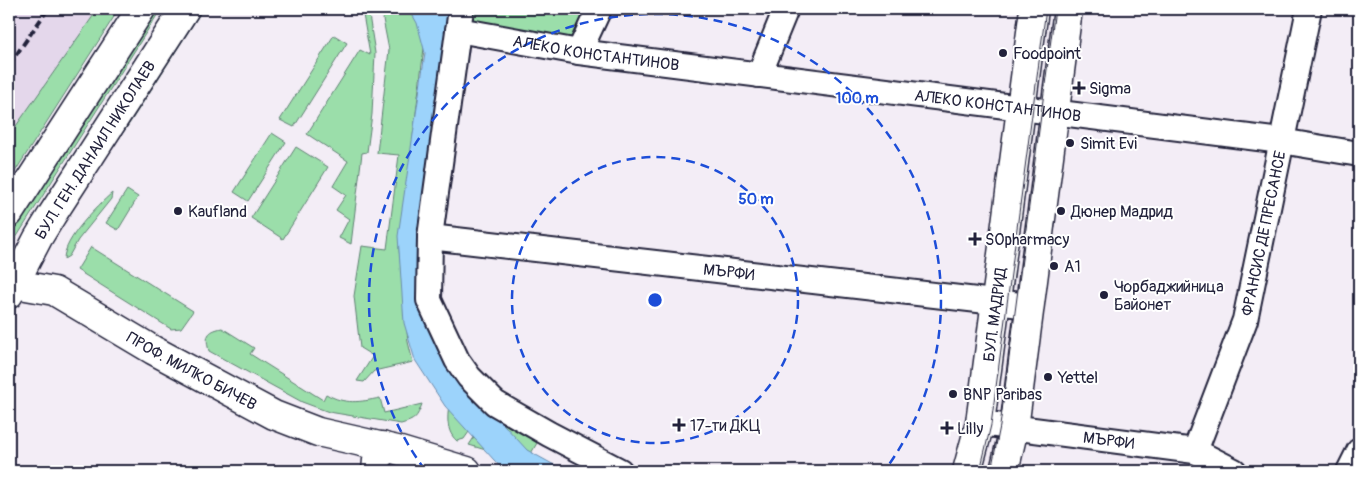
<svg xmlns="http://www.w3.org/2000/svg" width="1368" height="480" viewBox="0 0 1368 480" font-family="Pangolin,sans-serif">
  <style>
    .built { fill: #e4d7eb }
    .green { fill: #9bdeaa; stroke: #5e8072 }
    .water { fill: #9cd3fb; stroke: #6b8cae }
    .lines { fill: none; stroke-linecap: round; stroke-linejoin: round }
    .minor-casing { stroke: #22223b; stroke-width: 28 }
    .major-casing { stroke: #22223b; stroke-width: 31 }
    .minor { stroke: #fff; stroke-width: 24 }
    .major { stroke: #fff; stroke-width: 28 }
    .tram { stroke: #22223b; stroke-width: 1 }
    .rail { stroke: #22223b; stroke-width: 4; stroke-dasharray: 8 4; stroke-linecap: butt }
    .ring { fill: none; stroke: #1d4ed8; stroke-width: 2.5; stroke-dasharray: 9 6 }
    .poi-dot { fill: #22223b; stroke: #fff; stroke-width: 2 }
    .labels { text-anchor: middle; stroke-width: 4; stroke-linejoin: round; paint-order: stroke }
    .street-label { font-size: 16px; fill: #22223b; stroke: #fff }
    .poi-label { font-size: 16px; fill: #22223b; stroke: #fff; text-anchor: start }
    .centre { fill: #1d4ed8; stroke: #fff; stroke-width: 2.5 }
    .ring-label { font-size: 15px; text-anchor: middle; font-weight: bold; fill: #1d4ed8; stroke: #fff; stroke-width: 4; stroke-linejoin: round; paint-order: stroke }
  </style>
  <rect width="100%" height="100%" fill="#f3edf6"/>
  <filter id="ink" filterUnits="userSpaceOnUse"><feTurbulence type="fractalNoise" baseFrequency=".02" numOctaves="2"/><feDisplacementMap in="SourceGraphic" scale="10" xChannelSelector="R" yChannelSelector="G"/><feConvolveMatrix kernelMatrix="1 2 1 2 8 2 1 2 1" color-interpolation-filters="sRGB"/></filter>
  <g filter="url(#ink)">
    <polygon class="built" points="9,9 98,9 9,136"/>
    <g class="green">
      <polygon points="98,9 119,9 9,181 9,136"/>
      <polygon points="154,9 161,9 9,249 9,238"/>
      <polygon points="196,9 203,9 131,121 110,152 97,164"/>
      <polygon points="362,9 368,9 375,53 372,114 367,152 362,153 351,244 339,238 349,219 336,210 346,195 333,186 348,161 307,134 360,50 370,55"/>
      <polygon points="381,9 423,9 424,48 399,249 408,342 413,362 374,371 364,382 357,381 373,356 360,348 354,296 362,246 387,249 399,155 377,153 389,50"/>
      <polygon points="461,9 599,9 579,52 458,30"/>
      <polygon points="334,35 347,43 294,127 280,120"/>
      <polygon points="272,133 286,142 248,201 234,192"/>
      <polygon points="296,147 328,167 283,239 251,218"/>
      <polygon points="127,190 138,197 118,230 106,223"/>
      <path d="M112,193L111,199L78,240L69,256L64,259C64,239 97,206 112,193Z"/>
      <polygon points="91,247 193,311 181,328 171,329 77,270"/>
      <path d="M222,328L254,348L250,354L323,400L326,394C345,405 360,402 380,398L384,413L422,404C417,418 415,420 401,424L329,412L302,402L209,351C205,336 207,331 222,328Z"/>
      <path d="M450,394L485,409L464,439L457,441C443,429 449,410 450,394Z"/>
      <polygon points="491,412 537,443 526,462 469,445"/>
    </g>
    <polygon class="water" points="409,9 444,9 451,23 427,244 461,378 527,450 565,471 504,471 445,406 415,360 404,323 398,236 425,53 417,23"/>
    <g class="lines">
      <g class="minor-casing">
        <g id="minor">
          <polyline points="461,9 430,237 429,300 457,360 469,377 495,403 549,434 620,471"/>
          <path id="s1" d="M458,30L579,52L1281,141L1359,154"/>
          <polyline points="579,52 599,9"/>
          <polyline points="759,75 786,9"/>
          <path id="s2" d="M430,237L1030,306"/>
          <path id="s3" d="M980,423L1195,451L1234,471"/>
          <path id="s4" d="M1195,451L1245,320L1309,9"/>
          <polyline points="1349,471 1359,451"/>
        </g>
      </g>
      <g class="major-casing">
        <g id="major">
          <polyline points="9,213 141,9"/>
          <path id="s5" d="M9,285L15,284L54,291L153,350L274,415L318,432L397,450L467,471"/>
          <path id="s6" d="M9,294L38,238L52,215L185,9"/>
          <polyline points="376,471 377,460 382,446"/>
          <path id="s7" d="M967,471L980,423L1034,9"/>
          <polyline points="1004,471 1014,428 1068,9"/>
        </g>
      </g>
      <use href="#minor" class="minor"/>
      <use href="#major" class="major"/>
      <g class="tram">
        <polyline points="980,471 991,425 1046,9"/>
        <polyline points="991,471 1000,426 1055,9"/>
      </g>
      <polyline class="rail" points="9,65 48,9"/>
    </g>
  </g>
  <g class="ring">
    <circle cx="655" cy="300" r="143"/>
    <path d="M425 470A286 286 0 1 1 885 470"/>
  </g>
  <g class="poi-dot">
    <circle cx="1003" cy="53" r="5"/>
    <path d="M1076.5 80.5h5v5h5v5h-5v5h-5v-5h-5v-5h5z"/>
    <circle cx="1070" cy="143" r="5"/>
    <circle cx="178" cy="211" r="5"/>
    <circle cx="1061" cy="211" r="5"/>
    <path d="M972.5 231.5h5v5h5v5h-5v5h-5v-5h-5v-5h5z"/>
    <circle cx="1054" cy="266" r="5"/>
    <circle cx="1104" cy="295" r="5"/>
    <circle cx="1048" cy="377" r="5"/>
    <circle cx="953" cy="394" r="5"/>
    <path d="M676.5 417.5h5v5h5v5h-5v5h-5v-5h-5v-5h5z"/>
    <path d="M944.5 420.5h5v5h5v5h-5v5h-5v-5h-5v-5h5z"/>
  </g>
  <g class="labels">
    <g class="street-label">
      <text dy="6" stroke="none"><textPath href="#s1" startOffset="140">АЛЕКО КОНСТАНТИНОВ</textPath></text>
      <text dy="6" stroke="none"><textPath href="#s1" startOffset="545">АЛЕКО КОНСТАНТИНОВ</textPath></text>
      <text dy="6" stroke="none"><textPath href="#s6" startOffset="168">БУЛ. ГЕН. ДАНАИЛ НИКОЛАЕВ</textPath></text>
      <text dy="6" stroke="none"><textPath href="#s4" startOffset="229">ФРАНСИС ДЕ ПРЕСАНСЕ</textPath></text>
      <text dy="6" stroke="none"><textPath href="#s2" startOffset="301">МЪРФИ</textPath></text>
      <text dy="6" stroke="none"><textPath href="#s7" startOffset="159">БУЛ. МАДРИД</textPath></text>
      <text dy="6" stroke="none"><textPath href="#s5" startOffset="205">ПРОФ. МИЛКО БИЧЕВ</textPath></text>
      <text dy="6" stroke="none"><textPath href="#s3" startOffset="130">МЪРФИ</textPath></text>
    </g>
    <g class="poi-label">
      <text x="1013" y="59">Foodpoint</text>
      <text x="1089" y="94">Sigma</text>
      <text x="1080" y="149">Simit Evi</text>
      <text x="188" y="217">Kaufland</text>
      <text x="1071" y="217">Дюнер Мадрид</text>
      <text x="985" y="245">SOpharmacy</text>
      <text x="1064" y="272">A1</text>
      <text x="1114" y="292">Чорбаджийница<tspan x="1114" dy="18">Байонет</tspan></text>
      <text x="1058" y="383">Yettel</text>
      <text x="963" y="400">BNP Paribas</text>
      <text x="690" y="431">17-ти ДКЦ</text>
      <text x="957" y="434">Lilly</text>
    </g>
  </g>
  <circle cx="655" cy="300" r="8" class="centre"/>
  <g class="ring-label">
    <text x="857" y="103">100 m</text>
    <text x="756" y="204">50 m</text>
  </g>
  <rect width="1368" height="480" fill="none" stroke="#fff" stroke-width="30"/>
  <rect x="15" y="15" width="1338" height="450" fill="none" stroke="#22223b" stroke-width="2" filter="url(#ink)"/>
</svg>
